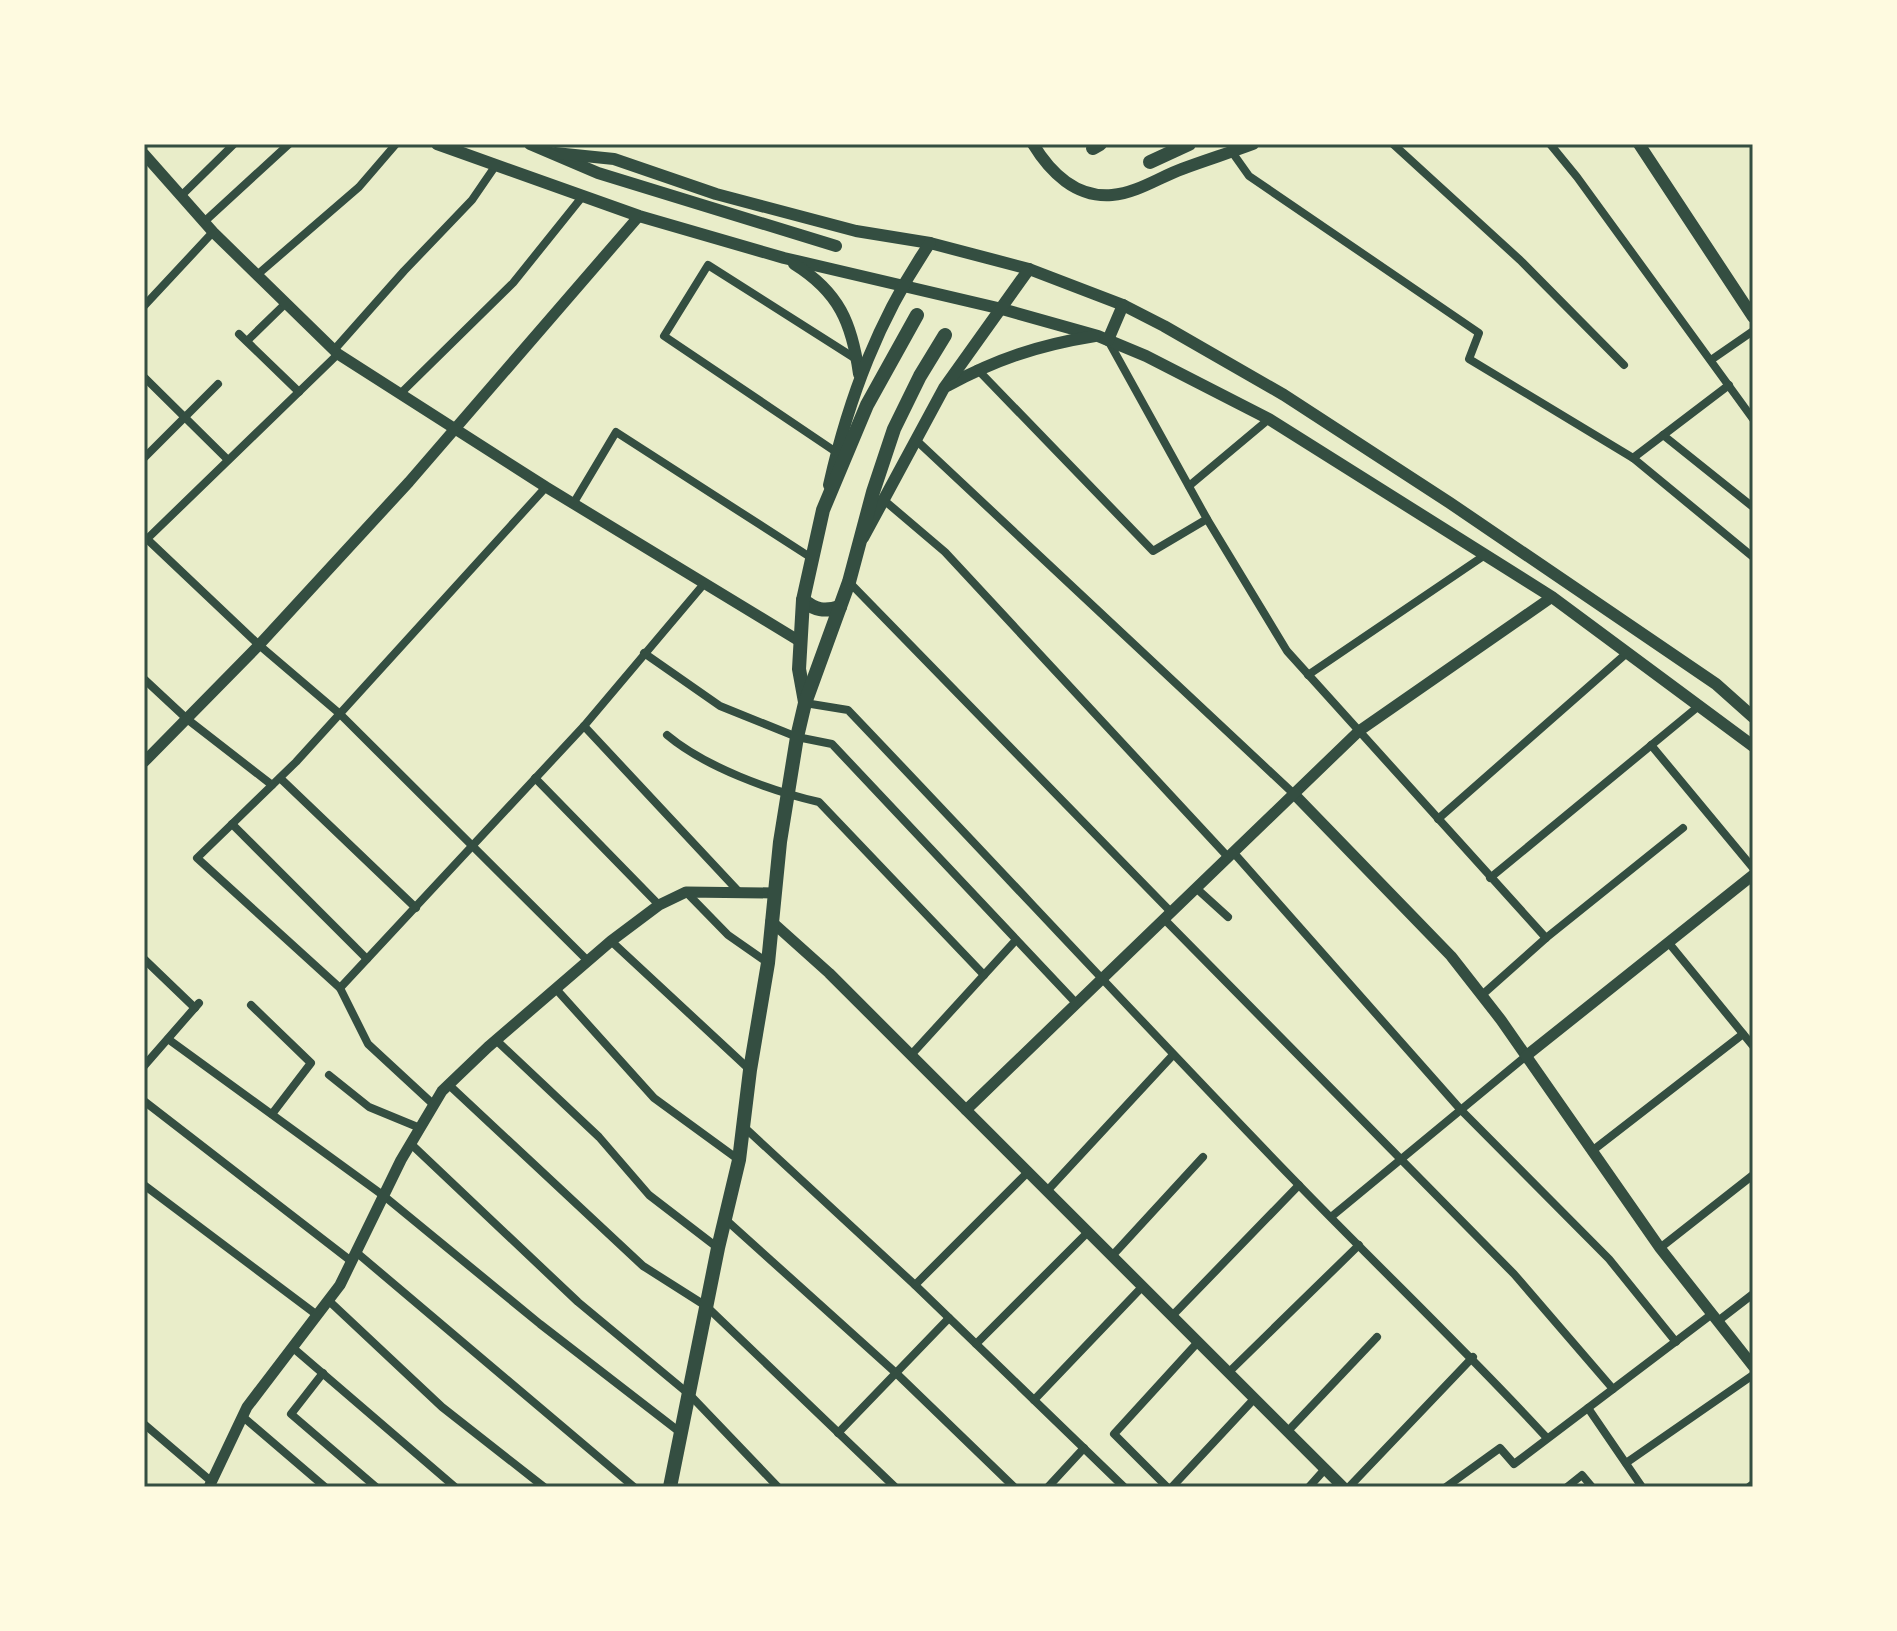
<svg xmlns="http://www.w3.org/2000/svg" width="1897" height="1631" viewBox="0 0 1897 1631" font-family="'DejaVu Sans',sans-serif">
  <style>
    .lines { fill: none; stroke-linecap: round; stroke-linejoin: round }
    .minor { stroke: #344e41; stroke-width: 8 }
    .tertiary { stroke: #344e41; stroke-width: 11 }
    .secondary { stroke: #344e41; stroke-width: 12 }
    .primary { stroke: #344e41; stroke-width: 14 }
    .neatline { fill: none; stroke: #344e41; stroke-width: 3 }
  </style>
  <rect width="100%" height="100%" fill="#e9edc9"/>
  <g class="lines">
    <g class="minor">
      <polyline points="1393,144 1520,260 1624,365"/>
      <polyline points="1550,144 1577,177 1753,419"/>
      <polyline points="1232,152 1249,176 1479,333 1469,359 1633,458 1753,557"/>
      <polyline points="181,196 234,144"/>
      <polyline points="204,222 289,144"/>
      <polyline points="257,275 359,187 396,144"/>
      <polyline points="144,306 213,232"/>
      <polyline points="239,334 299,392"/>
      <polyline points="247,341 286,303"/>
      <polyline points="1109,342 1207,519 1287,651 1546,938"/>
      <polyline points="334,350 404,271 472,200 496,165"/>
      <polyline points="338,354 147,539 259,645 340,714 588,961"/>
      <polyline points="1711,360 1753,331"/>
      <polyline points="977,369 1153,551 1207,519"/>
      <polyline points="144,377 228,460"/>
      <polyline points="400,394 513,283 582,197"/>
      <polyline points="1663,435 1753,507"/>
      <polyline points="916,440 1294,794"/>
      <polyline points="836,452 664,336 708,265 856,359"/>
      <polyline points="144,458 218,384"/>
      <polyline points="1633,458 1729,385"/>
      <polyline points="1189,486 1269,419"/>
      <polyline points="885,501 945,552 1228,857"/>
      <polyline points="573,504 616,432 810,557"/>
      <polyline points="849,582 1171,912"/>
      <polyline points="644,653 720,706 797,737 832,744 1076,1003"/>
      <polyline points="1308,675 1485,555"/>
      <polyline points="144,679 187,719 272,785"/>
      <path d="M805,703L848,710C997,866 1143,1024 1293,1179C1377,1266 1465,1349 1547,1438"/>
      <polyline points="584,726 740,893"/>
      <path d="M667,735C705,767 771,791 819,802L984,975"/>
      <polyline points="1651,745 1753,868"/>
      <polyline points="280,778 416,908"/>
      <polyline points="535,778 659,905"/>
      <polyline points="1438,819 1628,652"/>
      <polyline points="232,824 367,959"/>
      <polyline points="1233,852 1461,1110 1609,1259 1676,1342"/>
      <polyline points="1490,878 1700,705"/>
      <polyline points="1196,888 1228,917"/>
      <polyline points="686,892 728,935 768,963"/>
      <polyline points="1164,919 1514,1274 1613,1389"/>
      <polyline points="611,941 750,1070"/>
      <polyline points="1668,942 1753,1046"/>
      <polyline points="144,959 195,1008"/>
      <polyline points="340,988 584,726 703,585"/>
      <polyline points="556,989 654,1098 739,1160"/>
      <polyline points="1482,995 1546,938 1683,828"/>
      <polyline points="251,1005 311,1063 272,1114"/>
      <polyline points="168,1039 384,1196 540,1324 681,1433"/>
      <polyline points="496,1040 599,1137 649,1195 718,1248"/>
      <polyline points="911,1055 1016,940"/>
      <polyline points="144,1066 199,1003"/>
      <polyline points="329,1075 369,1107 420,1128"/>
      <polyline points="449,1085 643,1266 706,1306 895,1487"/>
      <polyline points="144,1101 351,1261"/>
      <polyline points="434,1105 368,1044 340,988 197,858 296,762 546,487"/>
      <polyline points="744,1127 915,1285 1124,1487"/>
      <polyline points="411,1144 578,1302 690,1395 778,1487"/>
      <polyline points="1592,1151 1743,1034"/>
      <polyline points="144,1185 317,1315"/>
      <polyline points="1047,1191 1173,1055"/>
      <polyline points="1331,1217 1526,1056"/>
      <polyline points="725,1219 896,1373 1014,1487"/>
      <polyline points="1660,1248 1753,1175"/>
      <polyline points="356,1252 634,1487"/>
      <polyline points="1112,1256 1203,1157"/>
      <polyline points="915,1285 1028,1172"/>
      <polyline points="328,1300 442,1407 544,1487"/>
      <polyline points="1172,1316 1299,1185"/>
      <polyline points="1718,1321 1753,1294"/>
      <polyline points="976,1344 1088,1232"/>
      <polyline points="292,1347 455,1487"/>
      <polyline points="323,1373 291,1414 376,1487"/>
      <polyline points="1228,1373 1359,1245"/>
      <polyline points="1034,1400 1142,1287"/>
      <polyline points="1588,1408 1642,1487"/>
      <polyline points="242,1416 325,1487"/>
      <polyline points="144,1424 212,1482"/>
      <polyline points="1287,1432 1377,1337"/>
      <polyline points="838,1433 949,1318"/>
      <polyline points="1626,1463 1753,1375"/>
      <polyline points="1048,1487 1084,1448"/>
      <polyline points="1167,1487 1114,1434 1198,1342"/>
      <polyline points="1172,1487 1254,1399"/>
      <polyline points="1309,1487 1325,1469"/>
      <polyline points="1349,1487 1473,1357"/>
      <polyline points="1446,1487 1500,1448 1514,1464 1712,1314"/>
      <polyline points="1567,1487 1582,1475 1592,1487"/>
      <polyline points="1749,1487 1753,1484"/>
    </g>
    <g class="tertiary">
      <polyline points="144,154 213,232 338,354 546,487 801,642"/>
      <polyline points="144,762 259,645 409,482 639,216"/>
      <polyline points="1294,794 1451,956 1501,1020 1660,1248 1753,1366"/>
      <polyline points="771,921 829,973 1343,1487"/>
      <polyline points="1526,1056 1753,875"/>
      <polyline points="966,1110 1359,731 1552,597"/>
      <polyline points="209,1487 247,1407 340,1285 401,1160 442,1091 488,1047 611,941 659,905 686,892 774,893"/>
    </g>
    <g class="secondary">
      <polyline points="437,144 639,216 784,258 1002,309 1098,336 1146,356 1269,419 1552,597 1753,746"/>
      <polyline points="530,144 598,173 836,246"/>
      <path d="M1033,144C1050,172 1076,198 1112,195C1137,193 1160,177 1182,169C1206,160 1229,153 1253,144"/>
      <polyline points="1639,144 1753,317"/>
      <polyline points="555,153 614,159 716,194 856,231 930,243 1029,269 1123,305 1164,326 1284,395 1450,503 1716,684 1753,717"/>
      <path d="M794,264C839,292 852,323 859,374"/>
      <polyline points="1108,340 1123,305"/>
      <path d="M947,386C997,359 1039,345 1095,336"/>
      <path d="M829,485C849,397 879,318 930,243"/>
      <polyline points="863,538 944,388 1029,269"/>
    </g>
    <g class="primary">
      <polyline points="1093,148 1100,144"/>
      <polyline points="1150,162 1189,144"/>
      <path d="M803,600C815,610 824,612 840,607"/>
      <polyline points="805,702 799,669 803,600 823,510 867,405 917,315"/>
      <polyline points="670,1487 718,1248 739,1160 750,1070 768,963 780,842 797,737 805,703 849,582 873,492 894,429 920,376 945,335"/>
    </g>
  </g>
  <rect width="1897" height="1631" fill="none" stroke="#fefae0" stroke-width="292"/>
  <rect x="146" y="146" width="1605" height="1339" class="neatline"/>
</svg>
